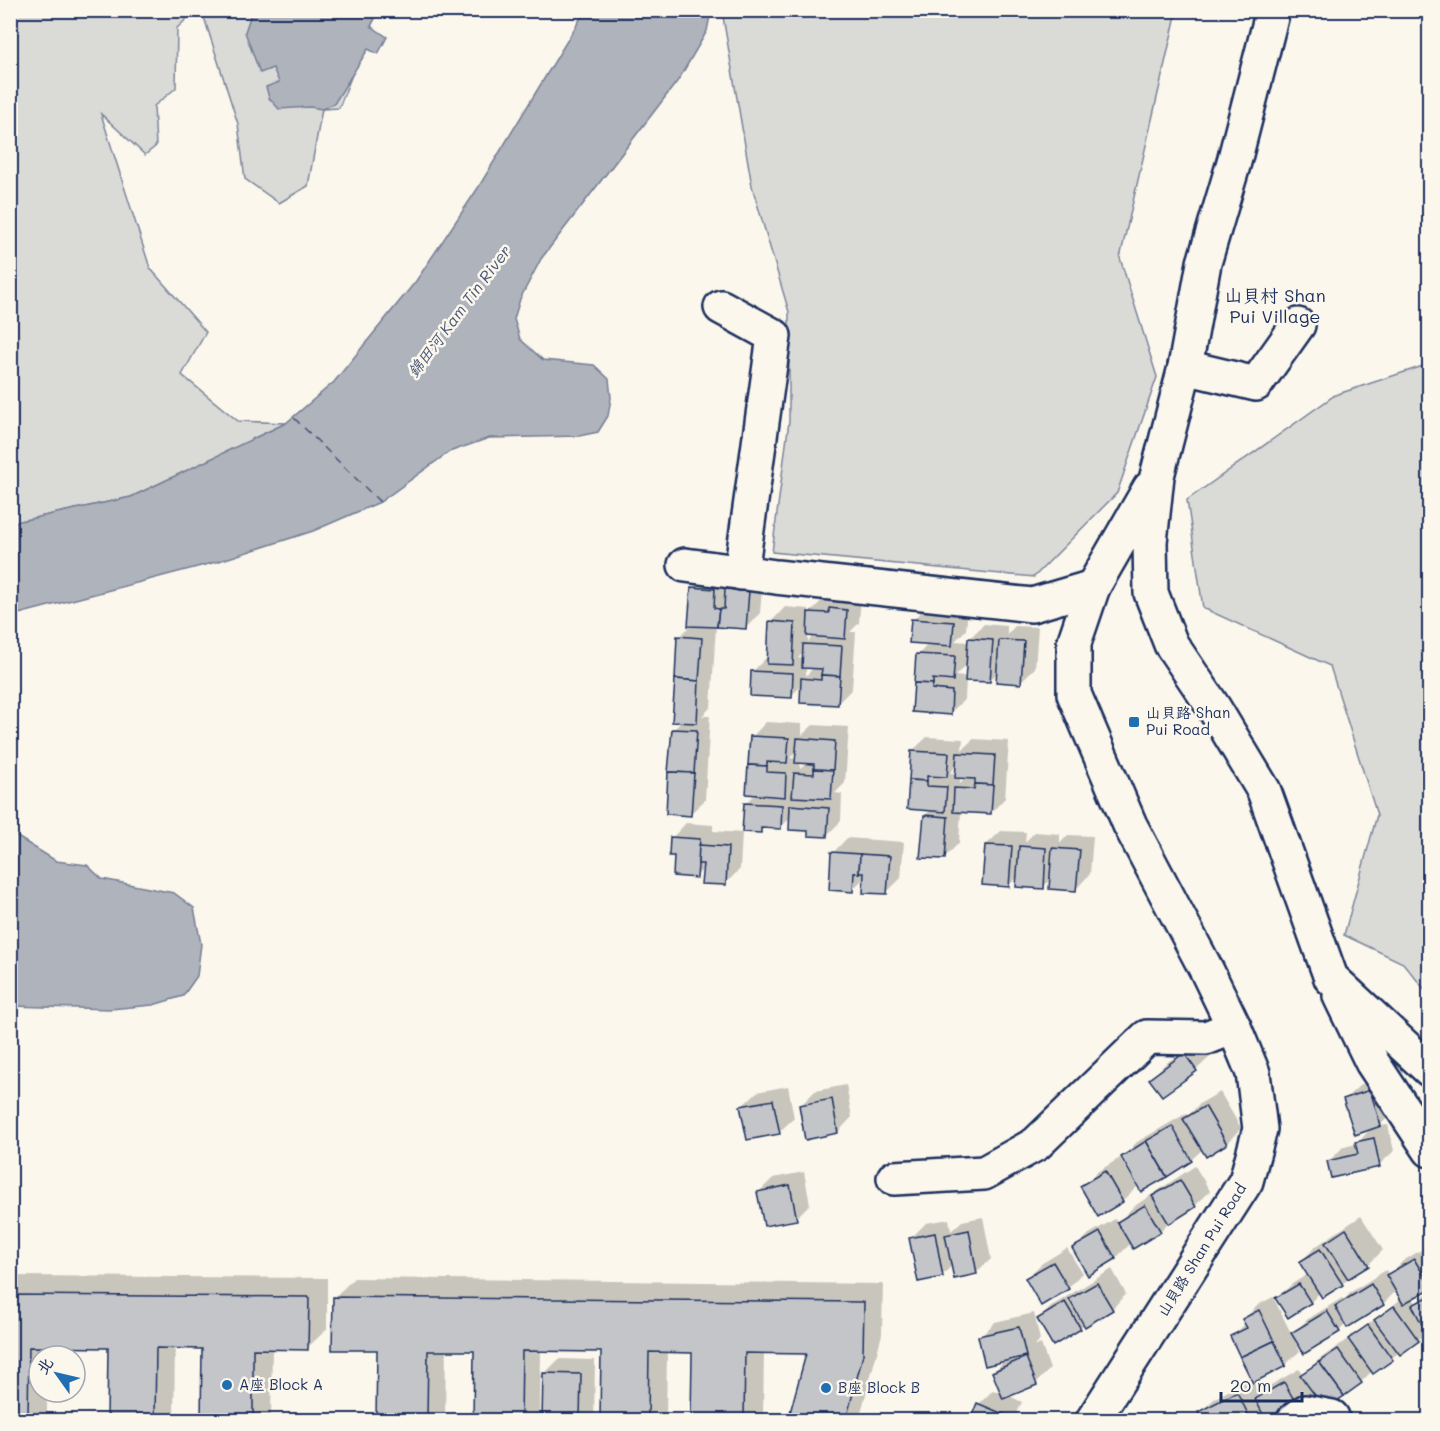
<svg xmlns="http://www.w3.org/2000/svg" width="1440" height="1431" viewBox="0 0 1440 1431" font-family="Mali,'LXGW WenKai TC',sans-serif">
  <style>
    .green { fill: #dadad7; stroke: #7a849a; stroke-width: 1.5 }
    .water { fill: #afb3bb; stroke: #747e96; stroke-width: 1.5 }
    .shadow { fill: #0003; fill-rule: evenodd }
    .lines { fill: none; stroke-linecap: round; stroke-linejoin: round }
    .ferry { stroke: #47577a; stroke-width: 1.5; stroke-dasharray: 8 6; stroke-linecap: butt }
    .building { fill: #c3c5c9; stroke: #1b2f5e; stroke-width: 1.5 }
    .minor-casing { stroke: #1b2f5e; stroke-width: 38 }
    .minor { stroke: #fbf7ec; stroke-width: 33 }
    .poi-dot { fill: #1f6fb2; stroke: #fbf7ec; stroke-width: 2 }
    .labels { text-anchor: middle; stroke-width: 5; stroke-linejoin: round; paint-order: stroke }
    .poi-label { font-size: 15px; fill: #1b2f5e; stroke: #fbf7ec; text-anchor: start }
    .street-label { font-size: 15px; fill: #1b2f5e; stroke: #fbf7ec }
    .water-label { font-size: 16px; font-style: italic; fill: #47577a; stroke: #fbf7ec }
    .quarter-label { font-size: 18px; fill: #1b2f5e; stroke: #fbf7ec }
  </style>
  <rect width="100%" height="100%" fill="#fbf7ec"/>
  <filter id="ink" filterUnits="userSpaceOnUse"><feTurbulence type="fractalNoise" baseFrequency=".0167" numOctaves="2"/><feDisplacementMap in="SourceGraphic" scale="12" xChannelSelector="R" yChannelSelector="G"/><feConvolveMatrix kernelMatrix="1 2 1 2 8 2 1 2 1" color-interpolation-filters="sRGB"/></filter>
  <g filter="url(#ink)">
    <g class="green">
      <polygon points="10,11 195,11 177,28 176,88 154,106 156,146 145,155 101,114 150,268 206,332 182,375 238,421 286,423 131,497 11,523"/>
      <polygon points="202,11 379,11 371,26 339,108 322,109 308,186 279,203 245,179 238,124"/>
      <polygon points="722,11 1177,11 1120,258 1157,377 1117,493 1034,577 772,552 789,421 789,312 752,186"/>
      <polygon points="1429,364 1430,364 1429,995 1403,963 1344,935 1377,815 1330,666 1203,608 1187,500 1335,395"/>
    </g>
    <g class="water">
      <polygon points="379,10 371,26 387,37 378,54 368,49 334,104 322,109 310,107 279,109 269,98 266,87 279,82 273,68 260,73 245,32 250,17 248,11"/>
      <polygon points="585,11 711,11 707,31 679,79 541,259 520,299 514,319 520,339 543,360 594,365 609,379 611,398 608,416 598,432 579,436 489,438 449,452 380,502 313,531 216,562 11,616 11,523 131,497 286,423 334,382 416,281 478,188"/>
      <polygon points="11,833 56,861 87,865 102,879 174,893 194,908 201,944 197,976 183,996 153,1005 110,1009 11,1006"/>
    </g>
    <g class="shadow">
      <polygon points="707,573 729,575 728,589 741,576 763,577 760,613 746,628 716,626 711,707 702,716 710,716 705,800 690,814 673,730 682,721 679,637 690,626 693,588"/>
      <path d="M861,595L859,623L850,632H856L852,689L837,704L802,685L791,696L753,671L767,657L771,622L785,607L809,609V614L824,598ZM808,635H814L808,642ZM804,652V659L798,658ZM806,667H814L806,676Z"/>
      <path d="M927,605L968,608L966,630L955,641L969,642L970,638L984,624L1007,626V635L1015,626L1038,627L1035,668L1020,682L998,672L990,680L966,679L965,699L950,713L914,711L918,655L929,643L913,620ZM968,663L967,677L955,676Z"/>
      <path d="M766,722L802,724V735L813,725L849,727L845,783L835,793L842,794L841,821L826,836L810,829L791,817L780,828L765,827L760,832L745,804L755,794L752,737ZM797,751V759L790,758ZM800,762H807L800,769Z"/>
      <path d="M927,737L963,739L962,750L973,739L1009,741L1005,798L991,813L961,811L959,843L944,858L925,816L932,809L912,751ZM957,765V773H950ZM960,776L967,777L960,784Z"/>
      <polygon points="686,823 713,825 713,831 742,833 740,869 725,884 704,868 696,876 676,855 672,838"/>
      <polygon points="1001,831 1026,832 1025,842 1035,832 1060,834 1060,843 1068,835 1093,836 1090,874 1076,889 1051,879 1043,887 1019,876 1009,885 986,845"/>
      <polygon points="847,838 904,842 901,878 886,893 865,877 852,890 833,853"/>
      <polygon points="1200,1040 1211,1056 1196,1070 1162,1094 1151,1079 1165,1064"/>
      <polygon points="1384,1077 1395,1111 1379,1126 1388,1125 1394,1151 1379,1165 1329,1161 1343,1147 1357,1144 1371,1128 1345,1099 1360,1085"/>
      <polygon points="846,1085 852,1117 838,1132 800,1106 815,1091"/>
      <polygon points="788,1086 794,1118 779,1132 742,1106 757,1092"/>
      <polygon points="1220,1092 1241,1128 1227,1143 1206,1155 1203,1149 1191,1160 1123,1157 1137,1142 1187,1113 1188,1116 1199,1104"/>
      <polygon points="1120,1158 1137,1187 1122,1201 1082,1186 1097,1172"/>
      <polygon points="1195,1166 1210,1191 1195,1206 1169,1222 1160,1231 1131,1243 1116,1258 1089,1274 1074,1249 1089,1234 1115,1219 1118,1223 1133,1207"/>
      <polygon points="804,1172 810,1204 796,1218 759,1192 773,1178"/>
      <polygon points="1361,1216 1383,1250 1368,1265 1342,1284 1320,1292 1311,1302 1288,1316 1277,1298 1292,1284 1308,1274 1301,1262 1315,1247"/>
      <polygon points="983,1217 991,1259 976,1273 953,1265 942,1275 911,1238 926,1223 949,1219 951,1231 962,1221"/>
      <path d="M1429,1245L1430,1287L1412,1297L1416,1303L1430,1290V1336L1427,1331L1418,1340L1372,1371L1361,1382L1322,1402L1314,1392L1298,1408L1277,1420H1204L1200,1413L1215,1398L1252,1378L1232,1337L1246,1323L1244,1319L1258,1305L1273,1297L1292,1335L1308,1319L1342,1298L1344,1300L1351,1292L1386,1270L1389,1275L1403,1261ZM1397,1290L1402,1298L1384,1313L1317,1361L1303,1375L1299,1369L1271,1385L1260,1396L1253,1381L1285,1365L1300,1351L1295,1341L1297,1340L1304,1352L1339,1331L1347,1323L1383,1304Z"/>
      <polygon points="1067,1248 1082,1273 1068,1288 1026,1279 1041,1264"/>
      <polygon points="1112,1269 1126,1294 1112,1309 1085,1323 1080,1328 1039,1319 1053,1305"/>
      <polygon points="10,1276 327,1278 327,1329 307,1348 272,1348 271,1420 203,1420 204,1347 175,1347 174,1420 109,1420 110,1346 48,1346 48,1356 39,1356 39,1392 47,1392 47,1420 10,1420"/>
      <polygon points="354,1278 883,1284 882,1334 859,1420 790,1420 808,1353 764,1352 763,1420 692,1420 693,1351 667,1351 666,1420 602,1420 603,1351 541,1350 540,1420 475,1420 476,1350 446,1349 445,1420 377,1420 378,1349 334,1298"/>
      <polygon points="1034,1313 1040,1340 1034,1347 1041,1344 1050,1369 1036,1383 1007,1395 1022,1402 1014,1420 972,1420 979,1404 993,1390 1003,1394 994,1372 1006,1359 980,1337 995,1322"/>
      <polygon points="559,1359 595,1360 594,1420 544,1420 544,1374"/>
    </g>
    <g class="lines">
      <polyline class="ferry" points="294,418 380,502"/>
    </g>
    <g class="building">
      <polygon points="691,587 715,589 714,608 719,609 717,627 688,626"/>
      <polygon points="725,589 749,591 746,629 717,627 719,609 724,609"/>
      <polygon points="829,608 847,610 845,639 807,636 808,612 829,613"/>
      <polygon points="911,619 954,622 952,646 909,643"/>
      <polygon points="769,621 795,623 793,665 767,664"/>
      <polygon points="677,636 702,638 699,681 675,679"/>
      <polygon points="968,638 993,640 990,682 965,681"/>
      <polygon points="999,640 1024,641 1021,684 996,682"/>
      <polygon points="803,644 842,646 840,676 821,675 822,669 802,668"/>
      <polygon points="916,654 955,656 953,681 933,679 933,684 914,683"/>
      <polygon points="751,671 793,673 792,698 750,696"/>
      <polygon points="821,675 840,676 838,705 800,703 801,678 821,680"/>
      <polygon points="675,679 699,681 697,723 672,722"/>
      <polygon points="914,683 933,684 932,689 952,691 951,715 912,712"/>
      <polygon points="672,729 697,730 694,773 668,772"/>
      <polygon points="750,736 789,738 787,763 767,762 767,766 748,765"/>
      <polygon points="797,738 835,741 833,770 814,769 814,764 795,763"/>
      <polygon points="911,751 949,753 947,777 927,776 927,781 909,780"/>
      <polygon points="957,753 995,755 993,785 975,784 975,779 955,778"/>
      <polygon points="748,765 767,766 767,772 786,773 785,797 746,794"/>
      <polygon points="814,769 833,770 831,799 792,797 794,773 814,774"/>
      <polygon points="668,772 694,773 691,816 666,814"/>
      <polygon points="909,780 927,781 927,786 947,787 945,812 907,809"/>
      <polygon points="975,784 993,785 991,814 953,812 954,788 974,789"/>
      <polygon points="744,803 782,805 781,829 761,828 761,833 742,832"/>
      <polygon points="790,805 829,808 827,837 808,836 808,831 789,830"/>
      <polygon points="924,815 948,817 945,859 920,858"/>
      <polygon points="670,837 700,839 697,878 673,876 674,856 669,856"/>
      <polygon points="699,845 728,847 726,885 701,884 703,864 698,864"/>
      <polygon points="985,845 1012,846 1009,887 982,885"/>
      <polygon points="1019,846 1046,848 1044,889 1016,887"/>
      <polygon points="1052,848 1080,850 1076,891 1049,889"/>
      <polygon points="831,852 860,854 859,873 854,872 853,892 829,890"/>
      <polygon points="860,854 890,856 887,894 863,893 864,873 859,873"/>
      <polygon points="1184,1053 1197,1071 1162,1096 1149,1079"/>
      <polygon points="1370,1090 1381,1126 1355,1135 1343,1099"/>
      <polygon points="832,1099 838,1133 805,1140 799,1105"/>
      <polygon points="773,1100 780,1134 747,1140 740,1106"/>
      <polygon points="1205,1106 1227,1144 1206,1157 1183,1119"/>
      <polygon points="1172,1126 1192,1161 1167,1177 1146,1141"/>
      <polygon points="1374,1138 1380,1167 1331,1178 1327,1161 1358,1154 1355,1142"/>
      <polygon points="1146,1141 1167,1177 1141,1192 1121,1157"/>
      <polygon points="1105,1171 1123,1202 1098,1217 1080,1186"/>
      <polygon points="1180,1180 1196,1207 1169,1224 1152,1196"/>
      <polygon points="790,1185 797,1220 764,1226 757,1192"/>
      <polygon points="1145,1205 1161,1232 1133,1249 1117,1222"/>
      <polygon points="1346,1229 1369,1266 1348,1279 1325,1243"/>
      <polygon points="969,1230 977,1274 954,1279 945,1235"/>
      <polygon points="1100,1232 1116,1259 1088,1276 1072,1248"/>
      <polygon points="935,1233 943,1277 918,1282 909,1238"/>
      <polygon points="1320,1249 1343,1285 1322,1298 1299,1262"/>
      <polygon points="1414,1259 1430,1285 1430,1289 1403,1304 1386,1275"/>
      <polygon points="1053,1262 1069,1289 1041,1306 1025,1278"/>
      <polygon points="1097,1283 1113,1310 1085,1327 1069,1299"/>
      <polygon points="1299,1284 1311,1303 1288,1318 1275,1298"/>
      <polygon points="1371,1284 1384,1305 1347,1328 1335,1306"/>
      <polygon points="10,1295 309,1297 308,1350 253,1349 253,1420 201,1420 202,1349 156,1348 155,1420 107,1420 108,1348 29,1347 28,1420 10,1420"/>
      <polygon points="1430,1296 1430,1337 1429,1338 1412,1305"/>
      <polygon points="333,1297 864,1302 863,1355 846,1420 788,1420 806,1354 745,1353 744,1420 691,1420 692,1353 649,1352 648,1420 600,1420 601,1352 522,1351 521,1420 473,1420 474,1351 428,1351 427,1420 376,1420 377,1350 332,1350"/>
      <polygon points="1065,1302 1081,1329 1053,1346 1037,1319"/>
      <polygon points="1394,1306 1419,1341 1400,1355 1374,1320"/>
      <polygon points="1259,1310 1274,1341 1240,1357 1230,1336 1247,1328 1242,1319"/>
      <polygon points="1327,1311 1340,1332 1304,1354 1291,1333"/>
      <polygon points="1368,1325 1393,1360 1373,1374 1348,1339"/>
      <polygon points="1019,1327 1026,1356 985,1366 978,1336"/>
      <polygon points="1274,1341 1286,1366 1253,1383 1240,1357"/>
      <polygon points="1338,1349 1362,1383 1344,1396 1319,1362"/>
      <polygon points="1026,1357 1037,1385 1003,1399 992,1372"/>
      <polygon points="1319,1362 1344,1396 1325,1409 1300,1375"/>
      <polygon points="543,1373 581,1374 580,1420 542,1420"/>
      <polygon points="1284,1382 1299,1409 1280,1420 1266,1420 1255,1399"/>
      <polygon points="1237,1392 1248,1414 1236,1420 1203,1420 1198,1412"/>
      <polygon points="977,1403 1008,1416 1007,1420 970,1420"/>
    </g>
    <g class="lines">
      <g class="minor-casing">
        <g id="minor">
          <polyline points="1273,10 1234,162 1204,263 1185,367 1157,476 1150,542 1151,593 1171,644 1214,708 1264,791 1331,978 1430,1070"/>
          <polyline points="721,307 774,336 741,573"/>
          <polyline points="1185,367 1256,384 1298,325"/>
          <polyline points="685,565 776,577 1032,605 1093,587"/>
          <polyline points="1340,996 1372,1062 1430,1150"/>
          <polyline points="894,1178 984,1173 1036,1144 1147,1037 1206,1038 1234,1027"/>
          <polyline points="1093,1420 1246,1181 1260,1129 1253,1073 1234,1027 1207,971 1130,825 1074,694 1074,643 1093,587 1150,488"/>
          <polyline points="1294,1420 1305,1412 1332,1417"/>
        </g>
      </g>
      <use href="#minor" class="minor"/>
    </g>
  </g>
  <g class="poi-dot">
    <rect x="1128" y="716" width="12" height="12" rx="3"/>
    <circle cx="227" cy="1385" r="6"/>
    <circle cx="826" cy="1388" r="6"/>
  </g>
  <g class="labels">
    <g class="poi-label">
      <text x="1146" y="718">山貝路 Shan<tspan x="1146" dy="17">Pui Road</tspan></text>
      <text x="239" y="1390">A座 Block A</text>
      <text x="838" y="1393">B座 Block B</text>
    </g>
    <g class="street-label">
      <text transform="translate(1202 1250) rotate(-58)" y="5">山貝路 Shan Pui Road</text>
    </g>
    <g class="water-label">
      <text transform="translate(459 311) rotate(-53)" y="6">錦田河 Kam Tin River</text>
    </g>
    <g class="quarter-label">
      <text x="1275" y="302">山貝村 Shan<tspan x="1275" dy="21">Pui Village</tspan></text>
    </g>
  </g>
  <rect width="1440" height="1431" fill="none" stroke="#fbf7ec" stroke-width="36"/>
  <rect x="18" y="18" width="1404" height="1395" fill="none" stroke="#1b2f5e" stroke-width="2" filter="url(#ink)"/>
  <g transform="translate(57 1374) rotate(304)"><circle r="28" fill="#fbf7ec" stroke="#a1a7b3" stroke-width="1.5"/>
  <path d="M0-4.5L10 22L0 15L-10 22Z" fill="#1f6fb2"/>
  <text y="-9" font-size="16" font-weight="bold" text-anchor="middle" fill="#1b2f5e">北</text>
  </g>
  <path d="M1221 1392v9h81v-9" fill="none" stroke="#1b2f5e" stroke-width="3"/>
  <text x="1230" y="1392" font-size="18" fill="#1b2f5e" stroke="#fbf7ec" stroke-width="4.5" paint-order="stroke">20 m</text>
</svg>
